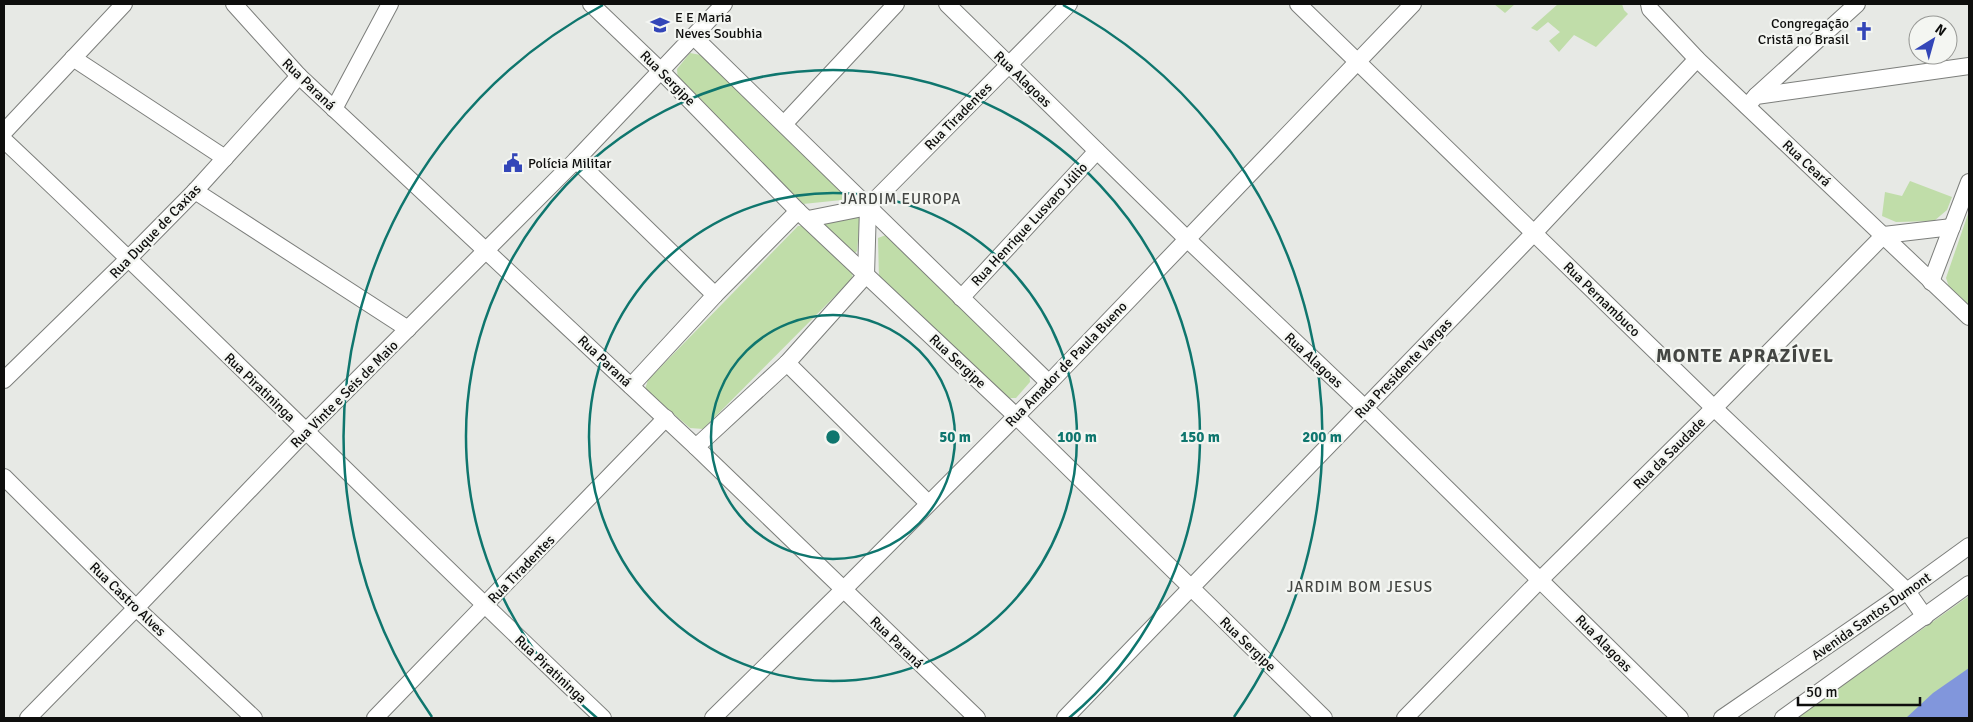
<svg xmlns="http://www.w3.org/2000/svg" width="1973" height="722" viewBox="0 0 1973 722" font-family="Signika,sans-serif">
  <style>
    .green { fill: #c0dda9 }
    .water { fill: #8196dc }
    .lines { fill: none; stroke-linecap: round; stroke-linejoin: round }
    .minor-casing { stroke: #7c7e7b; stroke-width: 18 }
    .minor { stroke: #fff; stroke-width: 16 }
    .ring { fill: none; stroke: #0f766e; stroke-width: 2.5 }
    .labels { text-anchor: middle; stroke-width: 4.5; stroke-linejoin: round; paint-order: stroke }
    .poi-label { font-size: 14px; fill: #0e0e0d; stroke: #f4f6f2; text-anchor: start }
    .street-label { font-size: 14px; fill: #0e0e0d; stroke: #f4f6f2 }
    .neighbourhood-label { font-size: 15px; letter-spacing: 1px; fill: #444643; stroke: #f4f6f2 }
    .district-label { font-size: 19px; font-weight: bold; letter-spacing: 1px; fill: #444643; stroke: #f4f6f2 }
    .centre { fill: #0f766e; stroke: #f4f6f2; stroke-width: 2.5 }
    .ring-label { font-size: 15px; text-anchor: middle; font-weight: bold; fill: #0f766e; stroke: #f4f6f2; stroke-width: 4.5; stroke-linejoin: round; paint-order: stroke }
  </style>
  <rect width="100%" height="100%" fill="#e7e9e5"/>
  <g class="green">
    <polygon points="1494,4 1515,4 1505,13"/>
    <polygon points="1558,4 1622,4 1624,10 1628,14 1596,47 1574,35 1559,52 1549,41 1560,32 1548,22 1537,31 1531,28"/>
    <polygon points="690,53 701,55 843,192 842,200 803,204 678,81 677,69"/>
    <polygon points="1910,181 1952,197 1947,210 1934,221 1896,222 1882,216 1885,192 1902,196"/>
    <polygon points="1969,211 1969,306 1950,290 1946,278"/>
    <polygon points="860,217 857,251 853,255 824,228 824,223"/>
    <polygon points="798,226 807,226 853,270 852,279 703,429 690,428 645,389 648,380"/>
    <polygon points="886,235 1029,371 1030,382 1016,398 1006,398 879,279 878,238"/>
    <polygon points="1969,596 1969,718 1797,718"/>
  </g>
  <polygon class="water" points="1969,668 1969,718 1906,718 1933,693"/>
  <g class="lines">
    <g class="minor-casing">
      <g id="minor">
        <polyline points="234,4 299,76 696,447 977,718"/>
        <polyline points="591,4 660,70 798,211 1016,416 1324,718"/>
        <polyline points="947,4 1187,239 1365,408 1680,718"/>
        <polyline points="1298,4 1714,408 1907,591 1925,617"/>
        <polyline points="1649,4 1650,9 1697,59 1969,317"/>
        <polyline points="693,36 1049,383"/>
        <polyline points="73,58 225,158"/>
        <polyline points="1756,96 1857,4"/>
        <polyline points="1747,106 1756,96 1969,66"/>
        <polyline points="334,109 390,4"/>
        <polyline points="784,124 896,4"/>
        <polyline points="4,132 124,4"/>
        <path d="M4,140C206,330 401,527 603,718"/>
        <polyline points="576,160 715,295"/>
        <polyline points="195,191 408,329"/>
        <polyline points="808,219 868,207 1069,4"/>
        <polyline points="1931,282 1969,182"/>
        <polyline points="961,298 1097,151"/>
        <polyline points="787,363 928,503"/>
        <polyline points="4,380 129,258 195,191 299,76"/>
        <polyline points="631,386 715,295 798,211"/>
        <polyline points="696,447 787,363 866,275 868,207"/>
        <polyline points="4,477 136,608 254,718"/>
        <polyline points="28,718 136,608 306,431 576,160 724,4"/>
        <polyline points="375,718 666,418"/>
        <polyline points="713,718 843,590 1049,383 1413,4"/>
        <polyline points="1065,718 1534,233 1697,59"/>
        <polyline points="1405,718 1540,580 1714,408 1884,235 1952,227"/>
        <polyline points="1722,718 1907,591 1969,546"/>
        <polyline points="1783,718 1969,584"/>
      </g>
    </g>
    <use href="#minor" class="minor"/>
  </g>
  <g class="ring">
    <circle cx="833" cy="437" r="122"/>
    <circle cx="833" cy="437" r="244"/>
    <path d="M597 718A367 367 0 1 1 1069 718"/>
    <path d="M432 717A489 489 0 0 1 603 5M1063 5A489 489 0 0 1 1234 717"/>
  </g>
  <defs>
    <g id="school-bare" transform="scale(1.5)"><path d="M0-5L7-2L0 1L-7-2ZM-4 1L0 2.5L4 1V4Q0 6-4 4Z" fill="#3346b8" stroke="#f4f6f2" stroke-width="2.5" paint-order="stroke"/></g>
    <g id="church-bare" transform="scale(1.5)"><path d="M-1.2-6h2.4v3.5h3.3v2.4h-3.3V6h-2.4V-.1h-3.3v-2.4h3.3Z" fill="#3346b8" stroke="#f4f6f2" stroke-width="2.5" paint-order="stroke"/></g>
    <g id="civic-bare" transform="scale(1.5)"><path d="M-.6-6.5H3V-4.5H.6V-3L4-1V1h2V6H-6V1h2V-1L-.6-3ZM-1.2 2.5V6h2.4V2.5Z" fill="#3346b8" stroke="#f4f6f2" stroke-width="2.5" paint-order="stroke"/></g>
  </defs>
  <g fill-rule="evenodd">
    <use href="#school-bare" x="660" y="25"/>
    <use href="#church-bare" x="1864" y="31"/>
    <use href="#civic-bare" x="513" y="163"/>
  </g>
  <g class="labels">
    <g class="poi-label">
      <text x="675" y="22">E E Maria<tspan x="675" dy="16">Neves Soubhia</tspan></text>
      <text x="1849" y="28" text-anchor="end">Congregação<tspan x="1849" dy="16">Cristã no Brasil</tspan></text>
      <text x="528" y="168">Polícia Militar</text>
    </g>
    <g class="street-label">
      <text transform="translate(668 78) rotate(45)" y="5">Rua Sergipe</text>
      <text transform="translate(1023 79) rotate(44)" y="5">Rua Alagoas</text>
      <text transform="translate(309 84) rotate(44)" y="5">Rua Paraná</text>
      <text transform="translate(958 116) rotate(-45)" y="5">Rua Tiradentes</text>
      <text transform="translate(1807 163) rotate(43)" y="5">Rua Ceará</text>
      <text transform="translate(1029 224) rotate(-47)" y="5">Rua Henrique Lusvaro Júlio</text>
      <text transform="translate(155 231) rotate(-46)" y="5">Rua Duque de Caxias</text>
      <text transform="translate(1602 299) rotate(44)" y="5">Rua Pernambuco</text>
      <text transform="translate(1314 360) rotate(43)" y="5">Rua Alagoas</text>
      <text transform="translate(605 361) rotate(43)" y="5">Rua Paraná</text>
      <text transform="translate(958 361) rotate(43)" y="5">Rua Sergipe</text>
      <text transform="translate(1066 364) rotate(-46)" y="5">Rua Amador de Paula Bueno</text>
      <text transform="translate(1403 368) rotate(-46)" y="5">Rua Presidente Vargas</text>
      <text transform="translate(260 387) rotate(44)" y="5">Rua Piratininga</text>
      <text transform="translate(344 394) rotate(-45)" y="5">Rua Vinte e Seis de Maio</text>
      <text transform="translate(1669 453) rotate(-45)" y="5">Rua da Saudade</text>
      <text transform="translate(521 569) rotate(-46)" y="5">Rua Tiradentes</text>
      <text transform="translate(128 599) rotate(44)" y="5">Rua Castro Alves</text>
      <text transform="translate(1871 616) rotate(-35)" y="5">Avenida Santos Dumont</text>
      <text transform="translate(897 642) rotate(44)" y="5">Rua Paraná</text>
      <text transform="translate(1604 643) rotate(45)" y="5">Rua Alagoas</text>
      <text transform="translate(1248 644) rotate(44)" y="5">Rua Sergipe</text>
      <text transform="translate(551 669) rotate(43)" y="5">Rua Piratininga</text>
    </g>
    <g class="neighbourhood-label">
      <text x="901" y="204">JARDIM EUROPA</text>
      <text x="1360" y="592">JARDIM BOM JESUS</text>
    </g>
    <g class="district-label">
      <text x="1745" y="362">MONTE APRAZÍVEL</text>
    </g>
  </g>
  <circle cx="833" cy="437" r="8" class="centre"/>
  <g class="ring-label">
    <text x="955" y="442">50 m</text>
    <text x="1077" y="442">100 m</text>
    <text x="1200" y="442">150 m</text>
    <text x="1322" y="442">200 m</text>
  </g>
  <rect width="1973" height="722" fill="none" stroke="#0e0e0d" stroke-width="10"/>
  <g transform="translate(1933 40) rotate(37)"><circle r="24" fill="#f4f6f2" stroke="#989996"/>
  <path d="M0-4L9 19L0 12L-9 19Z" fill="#3346b8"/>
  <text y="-8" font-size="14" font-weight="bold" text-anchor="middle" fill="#0e0e0d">N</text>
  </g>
  <path d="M1798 697v8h122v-8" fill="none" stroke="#0e0e0d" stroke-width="2.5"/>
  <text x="1806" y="697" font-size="15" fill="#0e0e0d" stroke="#f4f6f2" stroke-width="4" paint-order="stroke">50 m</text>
</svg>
